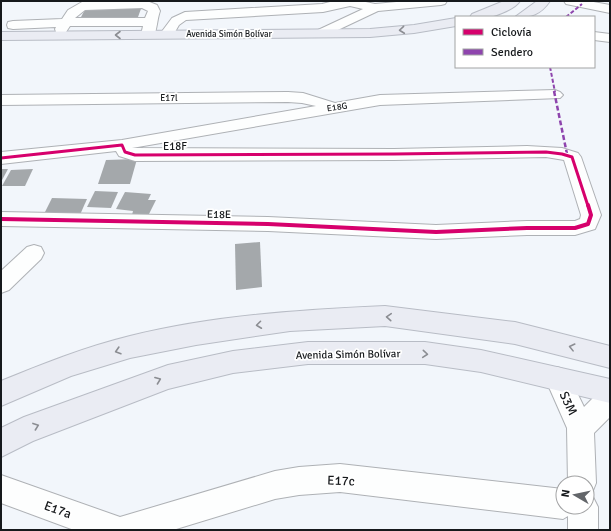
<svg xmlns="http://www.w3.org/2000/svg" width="611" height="531" viewBox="0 0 611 531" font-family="Signika,sans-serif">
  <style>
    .building { fill: #a4a8ab }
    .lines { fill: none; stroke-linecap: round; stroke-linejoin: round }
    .minor-casing { stroke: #aeb1b5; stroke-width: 2 }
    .highway-casing { stroke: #b8bcc5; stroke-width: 2 }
    .minor { fill: #fdfefe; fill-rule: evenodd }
    .highway { fill: #eaecf3; fill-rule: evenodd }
    .quiet-far1 { stroke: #8e44ad; stroke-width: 2; stroke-dasharray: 4 2; stroke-linecap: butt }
    .quiet { stroke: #8e44ad; stroke-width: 2.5; stroke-dasharray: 5 2.5; stroke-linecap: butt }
    .cycleway-far1-casing { stroke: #fff; stroke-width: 5 }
    .cycleway-casing { stroke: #fff; stroke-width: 6 }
    .cycleway-far1 { stroke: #d6006c; stroke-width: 3 }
    .cycleway { stroke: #d6006c; stroke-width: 4 }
    .oneway { stroke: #8b8d92 }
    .labels { text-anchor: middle; stroke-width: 3.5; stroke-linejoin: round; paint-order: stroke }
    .far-street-label { font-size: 9px; fill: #16191c; stroke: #fff }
    .street-label { font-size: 11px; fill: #16191c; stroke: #fff }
    .near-street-label { font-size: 13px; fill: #16191c; stroke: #fff }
  </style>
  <rect width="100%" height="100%" fill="#f2f6fb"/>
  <g class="building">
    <polygon points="87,6 142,6 138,17 81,17"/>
    <polygon points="137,159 130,184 98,184 106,160"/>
    <polygon points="1,169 8,169 1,182"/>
    <polygon points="33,169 25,186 2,186 11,170"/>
    <polygon points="95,191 118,192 111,208 87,207"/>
    <polygon points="125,192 151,194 148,200 156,200 148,216 132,215 133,211 116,209"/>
    <polygon points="52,198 87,199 79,217 43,216"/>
    <polygon points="260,242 262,287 236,290 235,244"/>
  </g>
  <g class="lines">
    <g class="minor-casing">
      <g id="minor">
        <path d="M147,1L157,5L160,11C157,19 157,31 153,38H143L141,35L143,26H70L66,32H56L55,29L56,27L13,29L8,28L7,25L8,22L13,21L62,19L68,10L82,2ZM142,8L148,11L145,18H75L85,10Z"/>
        <polygon points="334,1 361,1 375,4 407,1 447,1 445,4 441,5 378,11 323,37 318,36 316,33 318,30 363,9 350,6 323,12 186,20 179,25 172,37 162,37 160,34 172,18 185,12 322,4"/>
        <polygon points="564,1 588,1 610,5 610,13 566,4"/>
        <polygon points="594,32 610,34 610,42 594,40"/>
        <polygon points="555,90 560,92 563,95 560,98 380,105 132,148 394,149 527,146 562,148 578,153 581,157 601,215 595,229 575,235 527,235 436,239 268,231 1,226 1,212 268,217 436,225 527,221 575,221 580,219 581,215 564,160 546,157 394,160 135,161 119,156 116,151 1,164 1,152 122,140 316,106 302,103 288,102 1,105 1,95 288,92 303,93 335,103 380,95"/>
        <polygon points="34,245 41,247 44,253 41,259 9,290 1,293 1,271 27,247"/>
        <polygon points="557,367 566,370 584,407 601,390 610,387 610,417 594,433 596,483 592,493 588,495 593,497 598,507 598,530 568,530 568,516 563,519 340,492 299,495 275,499 173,530 74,530 1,503 1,475 120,517 275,471 299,467 340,464 563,489 563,507 587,507 587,483 568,483 567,428 545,378 548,370"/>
      </g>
    </g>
    <g class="highway-casing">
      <g id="highway">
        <path d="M504,1H520C515,9 498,15 490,17C484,18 476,17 470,17L472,14Z"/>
        <path d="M537,1H550C540,15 532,17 515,17Z"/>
        <polygon points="456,18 456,26 414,33 370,37 1,40 1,32 370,29 414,25"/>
        <path d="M385,306L515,322L610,346V368L515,344L385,326L290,331L196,345L130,358L71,376L1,406V381C43,364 85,347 130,336C213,315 300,310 385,306Z"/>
        <polygon points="308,342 425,342 481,350 610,379 610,403 481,372 425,364 308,364 233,373 168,389 33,441 1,457 1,428 24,417 168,365 233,351"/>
      </g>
    </g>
    <use href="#minor" class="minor"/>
    <use href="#highway" class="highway"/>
    <g class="quiet-far1">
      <polyline points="566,17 582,4"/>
      <polyline points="550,67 555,92"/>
    </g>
    <polyline class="quiet" points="554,91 567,154"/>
    <g class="cycleway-far1-casing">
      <polyline id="cycleway-far1" points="1,158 122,145 125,152 135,155 394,154 546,152 562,154 572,157 588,206"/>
    </g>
    <g class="cycleway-casing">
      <polyline id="cycleway" points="1,219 268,224 436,232 527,228 575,228 588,224 591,215 588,205"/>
    </g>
    <use href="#cycleway-far1" class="cycleway-far1"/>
    <use href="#cycleway" class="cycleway"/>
  </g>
  <defs><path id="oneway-chevron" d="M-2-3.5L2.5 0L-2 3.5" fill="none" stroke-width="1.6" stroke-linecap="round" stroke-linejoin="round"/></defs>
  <g class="oneway">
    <use href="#oneway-chevron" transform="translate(402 30) rotate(174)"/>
    <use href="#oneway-chevron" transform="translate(118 35) rotate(-180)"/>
    <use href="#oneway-chevron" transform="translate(389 317) rotate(-176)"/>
    <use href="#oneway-chevron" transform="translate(259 325) rotate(173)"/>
    <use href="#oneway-chevron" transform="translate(572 347) rotate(-166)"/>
    <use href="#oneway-chevron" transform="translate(118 351) rotate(163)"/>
    <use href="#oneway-chevron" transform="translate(425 354) rotate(5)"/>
    <use href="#oneway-chevron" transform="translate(158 380) rotate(-21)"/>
    <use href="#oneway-chevron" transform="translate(36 426) rotate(-20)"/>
  </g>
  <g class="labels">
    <g class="far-street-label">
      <text x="229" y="37">Avenida Simón Bolívar</text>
      <text x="169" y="101">E17l</text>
      <text transform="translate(337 107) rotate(-9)" y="3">E18G</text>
    </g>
    <g class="street-label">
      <text x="175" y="150">E18F</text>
      <text transform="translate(219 214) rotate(1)" y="4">E18E</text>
      <text transform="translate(348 354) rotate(-1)" y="4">Avenida Simón Bolívar</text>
    </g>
    <g class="near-street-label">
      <text transform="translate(569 403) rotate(65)" y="5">S3M</text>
      <text transform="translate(341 480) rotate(2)" y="5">E17c</text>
      <text transform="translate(58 509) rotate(20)" y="5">E17a</text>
    </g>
  </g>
  <rect width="611" height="531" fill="none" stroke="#16191c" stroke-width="4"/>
  <rect x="455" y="16" width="140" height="52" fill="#ffffff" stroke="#a2a3a4"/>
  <rect x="463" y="29" width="20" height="6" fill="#d6006c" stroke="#a2a3a4"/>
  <text x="491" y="36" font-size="12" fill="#16191c">Ciclovía</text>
  <rect x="463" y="49" width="20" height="6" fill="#8e44ad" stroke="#a2a3a4"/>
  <text x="491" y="56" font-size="12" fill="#16191c">Sendero</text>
  <g transform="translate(575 495) rotate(279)"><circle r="19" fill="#ffffff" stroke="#a2a3a4"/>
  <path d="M0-3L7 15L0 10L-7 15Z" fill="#63666a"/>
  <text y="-6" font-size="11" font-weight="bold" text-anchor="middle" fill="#16191c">N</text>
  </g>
</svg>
